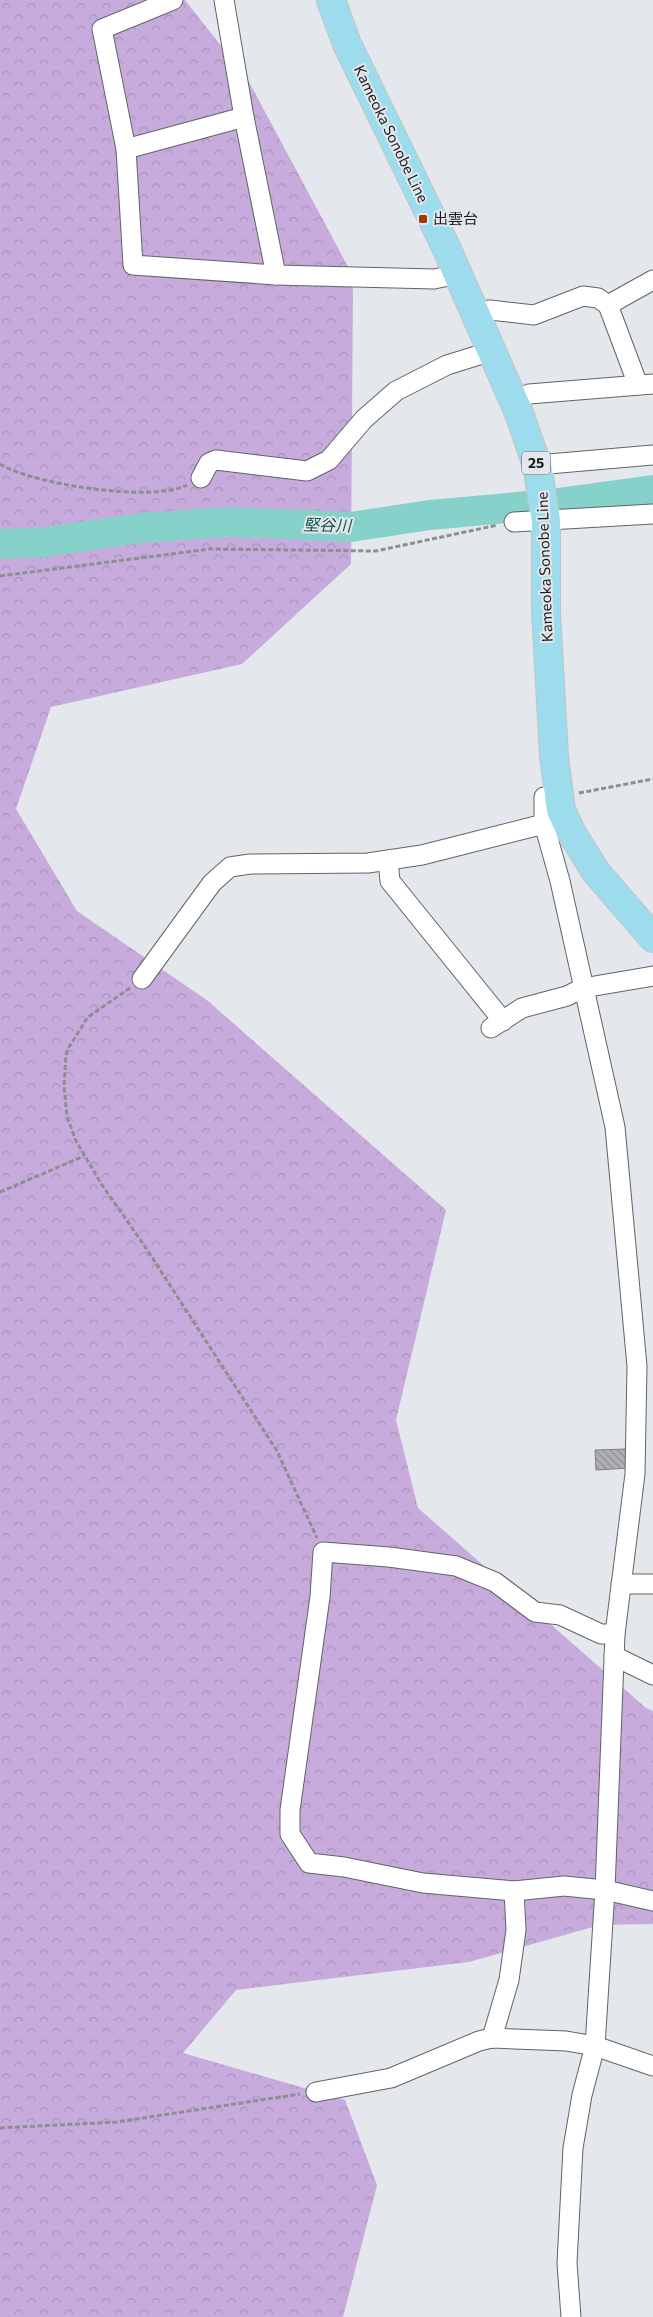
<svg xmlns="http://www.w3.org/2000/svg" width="653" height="2317" viewBox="0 0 653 2317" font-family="Commissioner,'Noto Sans JP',sans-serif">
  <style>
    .forest { fill: url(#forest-crowns) }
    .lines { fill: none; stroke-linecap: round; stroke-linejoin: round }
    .river { stroke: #86d1c9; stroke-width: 30 }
    .building { fill: url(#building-back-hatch); stroke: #7e7f83 }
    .street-casing { stroke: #616467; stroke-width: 21 }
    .primary-casing { stroke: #c3c4c4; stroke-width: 30 }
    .path { stroke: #8c8e90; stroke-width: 3; stroke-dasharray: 5 2.5; stroke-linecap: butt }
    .street { stroke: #fff; stroke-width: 19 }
    .primary { stroke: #9ddced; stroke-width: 28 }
    .poi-dot { fill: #9f3b02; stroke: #e4e7eb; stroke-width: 2 }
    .labels { text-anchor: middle; stroke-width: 4; stroke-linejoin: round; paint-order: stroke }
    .shield { fill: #e4e7eb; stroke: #57585a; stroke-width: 1 }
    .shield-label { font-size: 14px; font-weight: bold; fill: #1a1b1c }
    .street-label { font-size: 15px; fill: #1a1b1c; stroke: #e4e7eb }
    .poi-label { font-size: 15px; fill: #1a1b1c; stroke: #e4e7eb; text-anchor: start }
    .water-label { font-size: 16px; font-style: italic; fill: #0e514c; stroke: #e4e7eb }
  </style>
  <defs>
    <pattern id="forest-crowns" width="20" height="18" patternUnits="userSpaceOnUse" patternTransform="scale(1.25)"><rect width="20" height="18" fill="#c7abdc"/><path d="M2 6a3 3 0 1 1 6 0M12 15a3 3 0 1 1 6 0" fill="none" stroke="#aa93bc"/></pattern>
    <pattern id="building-back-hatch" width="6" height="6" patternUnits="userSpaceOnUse" patternTransform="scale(1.25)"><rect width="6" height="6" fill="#b0b0b4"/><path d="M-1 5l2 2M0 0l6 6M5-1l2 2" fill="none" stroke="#8e8e92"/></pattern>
  </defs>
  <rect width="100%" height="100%" fill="#e4e7eb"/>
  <polygon class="forest" points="0,0 185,0 248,80 353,276 351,564 242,664 51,707 16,809 77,911 208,1001 446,1210 396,1420 418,1508 646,1708 653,1711 653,1924 600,1925 469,1962 236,1990 183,2053 345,2100 377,2185 343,2317 0,2317"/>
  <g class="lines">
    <polyline class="river" points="0,544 45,542 141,528 227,522 351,527 430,515 551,504 653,490"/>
  </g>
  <polygon class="building" points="628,1449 629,1468 596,1470 595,1450"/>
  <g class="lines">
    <g class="street-casing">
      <g id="street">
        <polyline points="173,0 102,29 126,149 133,265 276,275 434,279 458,274"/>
        <polyline points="224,0 244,117 276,275"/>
        <polyline points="126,149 244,117"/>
        <polyline points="608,305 638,385"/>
        <polyline points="475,312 490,310 534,315 583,296 598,298 608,305 653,280"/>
        <polyline points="513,401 529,394 653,384"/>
        <polyline points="537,465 653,455"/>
        <polyline points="201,478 209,463 216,460 307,471 329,460 364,419 396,391 447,365 492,351"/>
        <polyline points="514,522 653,514"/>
        <polyline points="558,797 544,797 544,824 560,881 615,1127 637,1366 635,1474 615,1634 605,1890 595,2046 582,2095 573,2148 567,2263 571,2317"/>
        <polyline points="388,860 390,881 503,1021"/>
        <polyline points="142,979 212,883 230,867 250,864 368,863 422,855 544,824"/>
        <polyline points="491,1028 522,1008 567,996 583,988 653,976"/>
        <polyline points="621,1584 653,1584"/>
        <polyline points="615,1634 601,1634 560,1615 535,1612 495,1582 456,1566 389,1557 323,1552 320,1597 290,1810 290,1834 309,1863 344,1867 423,1883 514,1891 564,1886 605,1890 653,1901"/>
        <polyline points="614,1656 653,1675"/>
        <polyline points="492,2038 509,1980 516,1930 514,1891"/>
        <polyline points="316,2092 391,2078 479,2041 492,2038 566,2041 595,2046 653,2066"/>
      </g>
    </g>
    <g class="primary-casing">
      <polyline id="primary" points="331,0 347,44 445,245 519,413 537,465 546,521 546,612 554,756 561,810 571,832 596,872 653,938"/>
    </g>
    <g class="path">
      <path d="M0,464C32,484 152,503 187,485"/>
      <polyline points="0,576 210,549 376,551 498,525"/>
      <polyline points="579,793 653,779"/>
      <polyline points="130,988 88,1017 69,1047 66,1055 64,1086 67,1117 76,1141 102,1185 144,1245 277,1451 317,1538"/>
      <polyline points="0,1192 84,1156"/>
      <polyline points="0,2128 117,2122 300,2094"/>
    </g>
    <use href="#street" class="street"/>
    <use href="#primary" class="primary"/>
  </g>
  <rect class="poi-dot" x="418" y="214" width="10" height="10" rx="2.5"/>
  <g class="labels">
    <rect class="shield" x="522" y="451.5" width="28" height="23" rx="4"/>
    <g class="shield-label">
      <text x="536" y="468">25</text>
    </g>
    <g class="street-label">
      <text transform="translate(391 134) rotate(64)" y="5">Kameoka Sonobe Line</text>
      <text transform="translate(545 567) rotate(-92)" y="5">Kameoka Sonobe Line</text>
    </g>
    <g class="poi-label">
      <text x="433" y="224">出雲台</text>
    </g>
    <g class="water-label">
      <text transform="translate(327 525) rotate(1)" y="6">堅谷川</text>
    </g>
  </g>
</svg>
